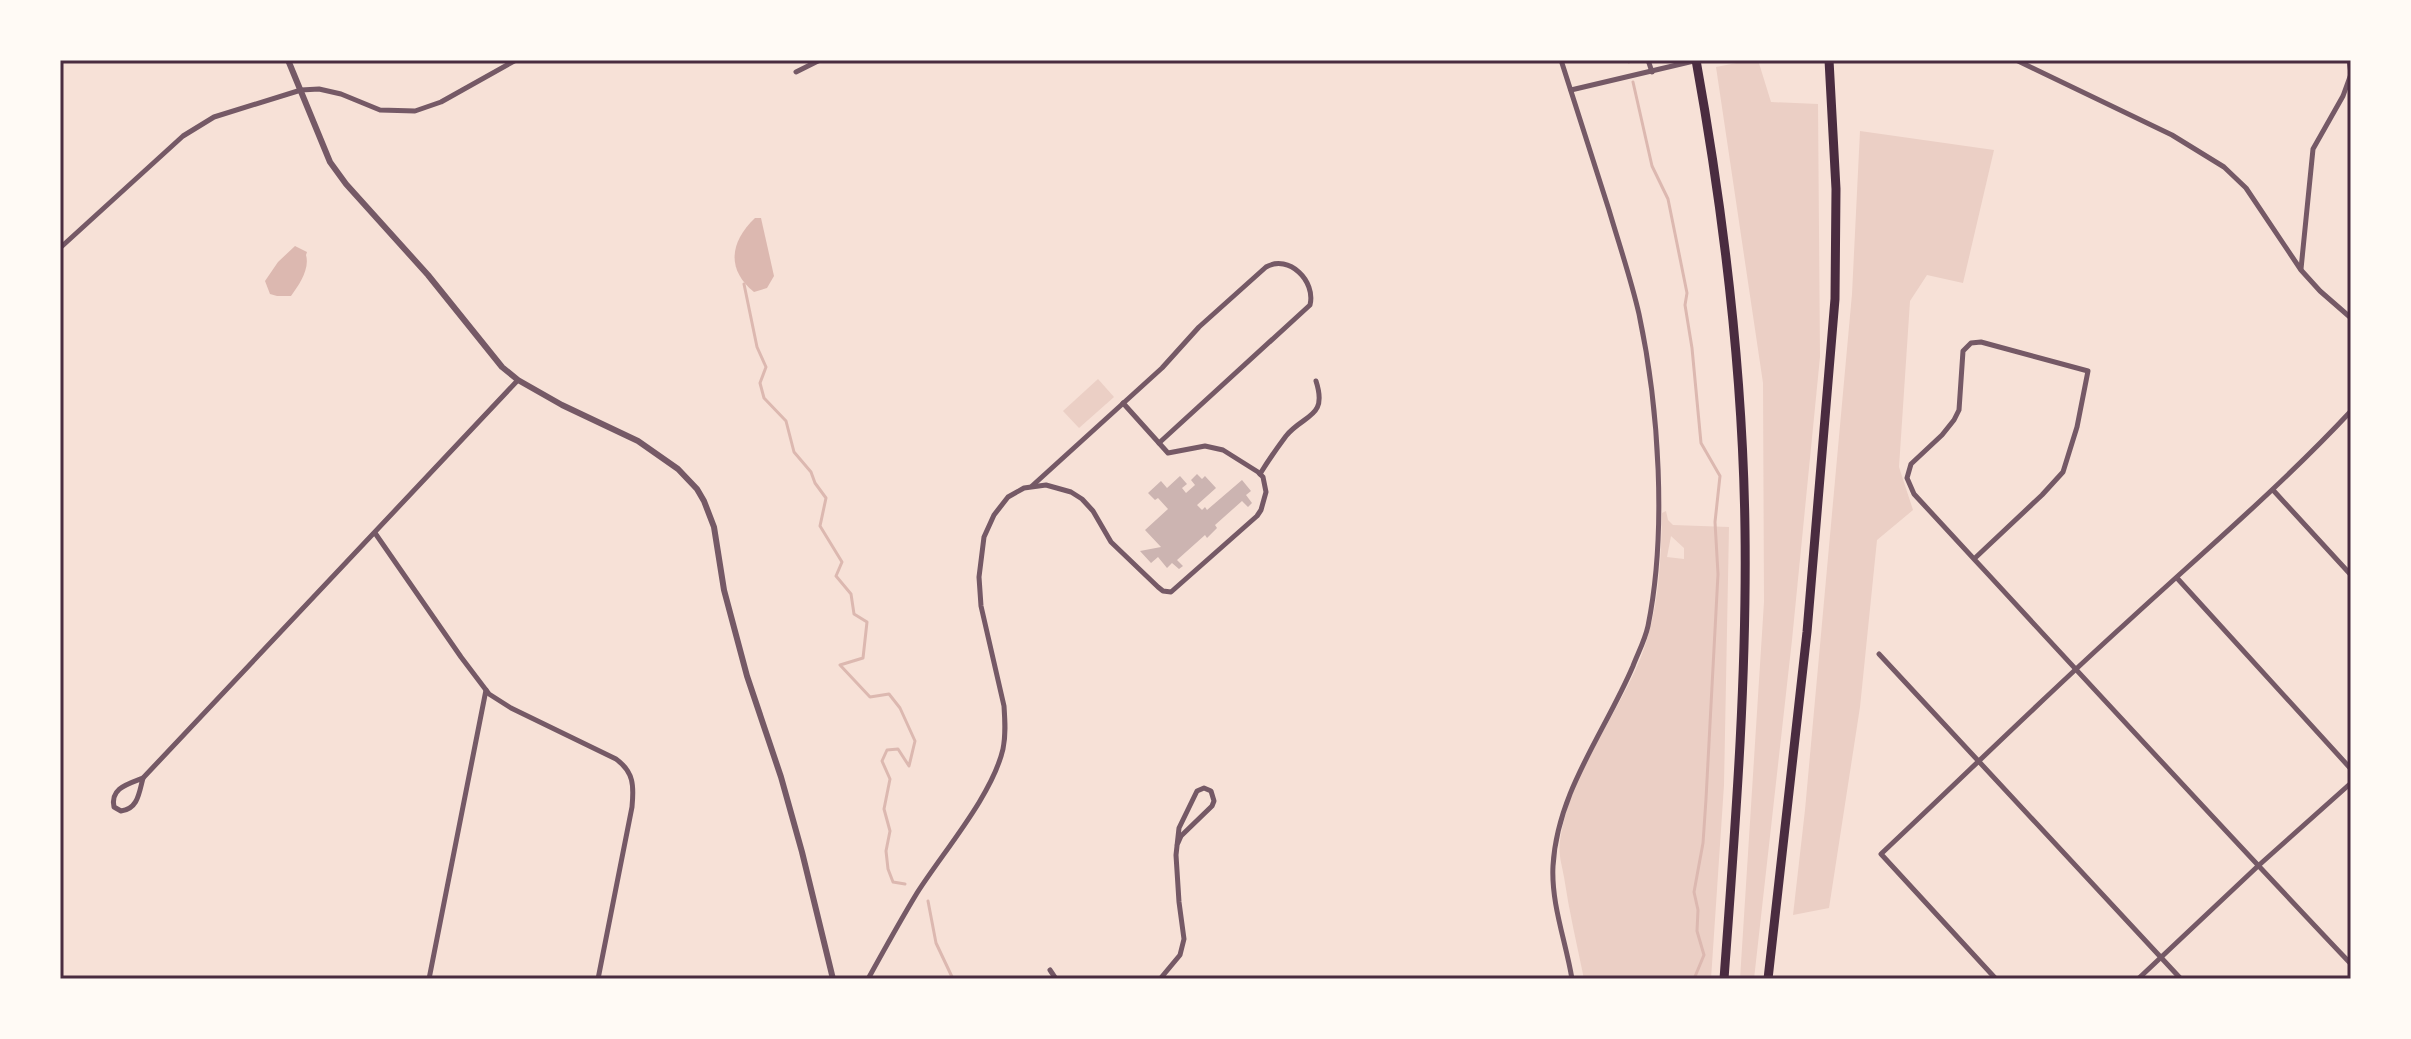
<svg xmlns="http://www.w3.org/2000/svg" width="2411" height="1039" viewBox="0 0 2411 1039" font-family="Karla,sans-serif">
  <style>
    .green { fill: #ebcfc5; fill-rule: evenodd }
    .water { fill: #dcb8b0 }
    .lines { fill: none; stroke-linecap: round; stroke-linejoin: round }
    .stream { stroke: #dcb8b0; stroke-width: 3 }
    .building { fill: #ccb4b1 }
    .minor { stroke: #755966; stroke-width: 5 }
    .tertiary { stroke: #755966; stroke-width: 6 }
    .motorway { stroke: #4a2c40; stroke-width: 9 }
    .neatline { fill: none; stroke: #4a2c40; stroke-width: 3 }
  </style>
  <rect width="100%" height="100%" fill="#f7e1d7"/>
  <g class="green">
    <polygon points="1752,60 1758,60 1771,102 1818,104 1820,357 1792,640 1754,979 1740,979 1764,602 1763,383 1716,67"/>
    <polygon points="1860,131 1994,150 1963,283 1927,275 1910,301 1899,467 1913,510 1877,540 1860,707 1829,908 1793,915 1805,810 1852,294"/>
    <polygon points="1098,379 1114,397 1079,428 1063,411"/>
    <path d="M1666,511L1668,520L1673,525L1729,527L1724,785L1711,979H1584C1577,945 1569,911 1564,877C1562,865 1558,854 1560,841C1569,774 1616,719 1641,657C1659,611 1661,561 1662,513ZM1671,536L1684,548V559L1667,557Z"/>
  </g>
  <g class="water">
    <path d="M755,218H761L774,276L767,288L754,292C726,269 730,242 755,218Z"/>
    <path d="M295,246L307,252L306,255C310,269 299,285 291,296H277L270,294L265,281L278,262Z"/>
  </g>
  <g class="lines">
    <g class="stream">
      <polyline points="1628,60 1629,62"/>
      <polyline points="1633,82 1652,166 1668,199 1687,293 1685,305 1692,348 1701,443 1720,476 1715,522 1718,574 1706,799 1703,843 1694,892 1698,910 1697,931 1704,955 1694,979"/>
      <polyline points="744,284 757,347 766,367 760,383 764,398 786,421 794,452 811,472 815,483 826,498 820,526 842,562 836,576 851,594 854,614 867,622 863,658 840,665 870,697 889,694 900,708 915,741 909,766 898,749 887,750 882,761 890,779 884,809 890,831 886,851 888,869 893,882 905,884"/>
      <polyline points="928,901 936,943 953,979"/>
    </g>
  </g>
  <polygon class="building" points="1197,474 1202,479 1205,476 1216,488 1197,505 1202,510 1205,507 1207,510 1242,480 1251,491 1246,495 1252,503 1248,507 1242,501 1215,525 1217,528 1207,538 1205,535 1177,560 1183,566 1179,569 1172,563 1167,568 1158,557 1151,563 1140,551 1161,547 1145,530 1168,509 1158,498 1155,500 1148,493 1161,481 1167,488 1180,476 1187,484 1182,488 1186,493 1195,485 1191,480"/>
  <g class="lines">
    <g class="minor">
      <path d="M1561,60C1577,110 1593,160 1609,210C1619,244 1631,279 1639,314C1659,408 1667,532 1648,626C1645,640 1638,653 1633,666C1605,732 1557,792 1553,866C1551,904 1566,942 1572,979"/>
      <polyline points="1648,60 1652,72"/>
      <polyline points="2016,60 2172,135 2224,167 2246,188 2301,270 2320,291 2351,318"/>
      <polyline points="796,72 820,60"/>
      <polyline points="1571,90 1698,60"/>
      <polyline points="60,248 183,136 214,117 301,90 319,89 341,94 380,110 415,111 441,102 516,60"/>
      <polyline points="2301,269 2313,149 2343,96 2351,74 2349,60"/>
      <path d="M1260,474C1268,461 1277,448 1286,436C1304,414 1328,418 1316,381"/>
      <path d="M1032,486L1162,368L1199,327L1266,267C1289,254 1316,281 1310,305L1159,443"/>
      <polyline points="2273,490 2351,575"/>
      <path d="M375,533L461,657L489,694L511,708L616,759C634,772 634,786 632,807L598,979"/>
      <path d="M1974,559L2042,495L2063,472L2077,427L2088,371L1981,342L1971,343L1963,351L1959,410L1954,420L1942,435L1911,464L1907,478L1914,494C2059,651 2204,809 2351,964"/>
      <polyline points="2177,578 2351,769"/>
      <polyline points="1879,654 2181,979"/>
      <polyline points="143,778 518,380"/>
      <path d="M143,778C139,793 138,809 121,811L114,807C110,788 128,784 143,778Z"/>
      <polyline points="1050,970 1056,979"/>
      <polyline points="429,979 486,690"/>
      <path d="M868,979C884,950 900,921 917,893C943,852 992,796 1003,749C1006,735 1005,721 1004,706L981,606L979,577L984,537L994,515L1008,497L1024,488L1046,485L1071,492L1082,499L1093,511L1111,542L1158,587L1163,591L1171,592L1257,516L1261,510L1266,492L1263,477L1258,472L1223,450L1205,446L1168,453L1123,403"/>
      <polyline points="1160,979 1180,955 1184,939 1179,902 1176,855 1179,828 1197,791 1204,788 1211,791 1214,801 1212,806 1181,836 1177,845"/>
      <path d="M1996,979L1881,854C1962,778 2042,699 2125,624C2201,554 2280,487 2351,411"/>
      <polyline points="2138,979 2258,866 2351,783"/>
    </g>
    <polyline class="tertiary" points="288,60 330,162 346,184 428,275 502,367 518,380 562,405 638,441 678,469 697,489 704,501 714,527 724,590 747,676 781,777 802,852 833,979"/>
    <g class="motorway">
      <path d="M1696,60C1724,215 1743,372 1745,530C1747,680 1735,830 1724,979"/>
      <polyline points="1768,979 1807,632 1835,299 1836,189 1829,60"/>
    </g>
  </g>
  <rect width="2411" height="1039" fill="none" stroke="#fffaf5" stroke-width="124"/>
  <rect x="62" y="62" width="2287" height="915" class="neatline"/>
</svg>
